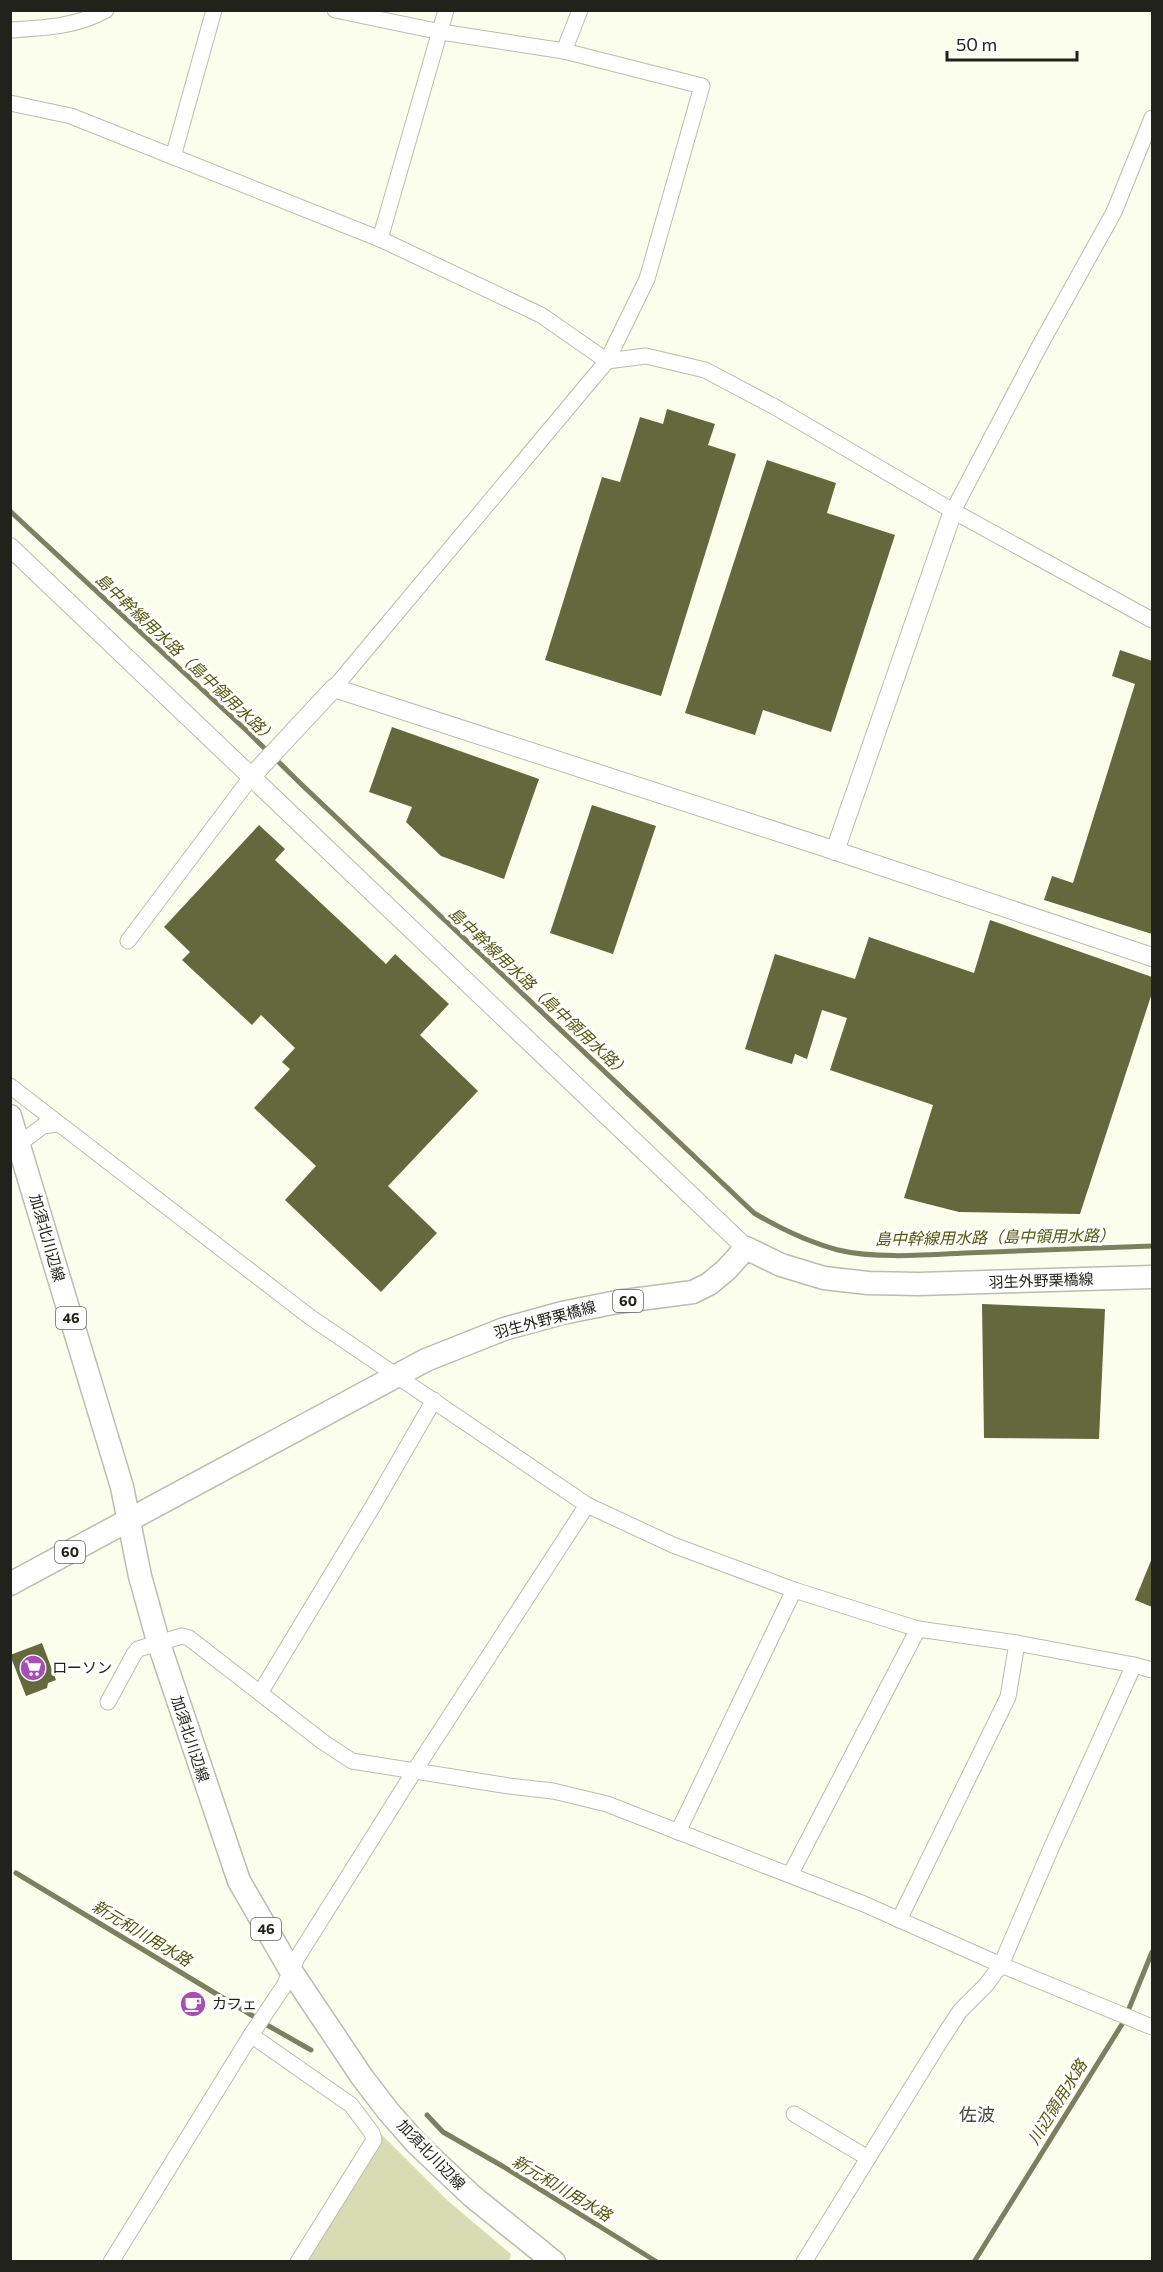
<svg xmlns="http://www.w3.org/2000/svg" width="1163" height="2272" viewBox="0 0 1163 2272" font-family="Commissioner,'Noto Sans JP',sans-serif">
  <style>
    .green { fill: #d7dcb2 }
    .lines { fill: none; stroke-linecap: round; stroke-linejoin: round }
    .stream { stroke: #7d805e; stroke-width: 5 }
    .building { fill: #64683d }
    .minor-casing { stroke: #babcad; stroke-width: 17 }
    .tertiary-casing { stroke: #babcad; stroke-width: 20 }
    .primary-casing { stroke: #babcad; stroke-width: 25 }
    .minor { stroke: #fff; stroke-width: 15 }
    .tertiary { stroke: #fff; stroke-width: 18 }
    .primary { stroke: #fff; stroke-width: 22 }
    .labels { text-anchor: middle; stroke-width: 6; stroke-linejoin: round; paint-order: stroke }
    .shield { fill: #fff; stroke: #646460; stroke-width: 1.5 }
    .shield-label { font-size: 14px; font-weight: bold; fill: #21221c }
    .street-label { font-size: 15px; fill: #21221c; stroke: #fff }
    .poi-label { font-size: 15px; fill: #21221c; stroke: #fff; text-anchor: start }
    .water-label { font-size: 16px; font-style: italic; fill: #54570b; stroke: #fff }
    .quarter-label { font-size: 18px; fill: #47483b; stroke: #fff }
  </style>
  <rect width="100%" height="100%" fill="#fcfeed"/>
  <polygon class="green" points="381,2134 448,2201 511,2254 509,2262 306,2262 378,2148"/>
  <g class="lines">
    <g class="stream">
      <path d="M10,511L248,732L301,784L754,1213C781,1229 808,1242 838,1250C875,1259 927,1255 965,1253C1028,1251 1090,1248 1152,1246"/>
      <polyline points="16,1873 253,2016"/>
      <polyline points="267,2025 311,2050"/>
      <polyline points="427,2115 443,2132 504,2167 657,2262"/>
      <polyline points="974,2262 1124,2021 1152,1952"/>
    </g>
  </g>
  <g class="building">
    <polygon points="667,409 715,424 708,445 736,454 661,696 545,660 602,477 620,482 640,417 663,424"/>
    <polygon points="767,460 836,483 827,513 895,535 831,732 763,710 755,735 685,713"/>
    <polygon points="1120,650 1152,661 1152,934 1044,900 1052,876 1073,883 1135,684 1112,676"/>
    <polygon points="392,727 539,779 504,879 441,856 406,822 412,807 369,792"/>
    <polygon points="592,805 656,826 613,954 550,933"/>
    <polygon points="259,825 285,849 275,860 386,964 395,954 449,1004 420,1035 478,1091 388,1186 437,1233 381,1292 285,1200 316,1166 254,1108 290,1069 282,1062 295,1048 261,1015 252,1025 182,960 190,952 164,927"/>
    <polygon points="990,920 1152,977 1152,993 1080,1214 959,1212 904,1198 933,1105 830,1070 847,1018 822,1010 807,1059 795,1054 792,1064 745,1049 775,954 855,979 869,937 974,973"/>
    <polygon points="982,1304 1105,1309 1099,1439 984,1438"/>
    <polygon points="1152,1558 1152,1607 1135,1600"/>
    <polygon points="42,1643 56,1680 48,1683 47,1688 26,1696 10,1655"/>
  </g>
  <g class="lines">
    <g class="minor-casing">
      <g id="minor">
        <path d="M10,30C44,28 76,27 106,10"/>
        <polyline points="564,51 580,10"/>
        <polyline points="10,103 71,116 380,239 541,315 607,361 646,356 705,370 775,407 953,511 1152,620"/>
        <polyline points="173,157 214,10"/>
        <polyline points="380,239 446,10"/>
        <polyline points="953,511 1039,347 1114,212 1152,118"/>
        <polyline points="334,688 607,361 647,279 702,86 564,51 441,32 335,10"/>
        <polyline points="128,941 252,776"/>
        <polyline points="10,1086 310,1317 587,1505 673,1545 794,1590 918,1629 1017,1643 1134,1665 1152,1670"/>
        <polyline points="19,1144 43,1126 57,1124"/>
        <polyline points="260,1693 373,1506 434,1400"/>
        <polyline points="108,1702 134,1654 138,1649 182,1636 189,1638 323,1742 352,1761 509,1786 553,1791 607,1804 864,1904 1001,1965 1152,2027"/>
        <polyline points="678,1832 794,1590"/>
        <polyline points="790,1875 918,1629"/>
        <polyline points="899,1920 1008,1697 1017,1643"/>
        <polyline points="251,2035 351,2105 372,2133 374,2140 298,2262"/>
        <polyline points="794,2114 868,2158"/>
        <polyline points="111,2262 251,2035 284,1986 297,1958 415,1770 587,1505"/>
        <polyline points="804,2262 941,2040 960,2011 986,1985 1001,1965 1052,1846 1134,1665"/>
      </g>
    </g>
    <g class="tertiary-casing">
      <g id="tertiary">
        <polyline points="10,547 746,1248"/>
        <polyline points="252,776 334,688 821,846 1152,957"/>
        <polyline points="835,851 953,511"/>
      </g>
    </g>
    <g class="primary-casing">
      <g id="primary">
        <polyline points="10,1116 122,1487 140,1576 158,1641 239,1881 291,1971 362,2077 388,2111 417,2144 472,2196 554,2262"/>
        <polyline points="10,1584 426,1360 504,1329 562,1313 617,1302 693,1292 709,1284 726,1270 746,1248 781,1265 824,1278 868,1283 919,1284 1152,1277"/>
      </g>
    </g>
    <use href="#minor" class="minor"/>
    <use href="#tertiary" class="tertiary"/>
    <use href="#primary" class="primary"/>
  </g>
  <defs>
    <g id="supermarket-disc" transform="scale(1.35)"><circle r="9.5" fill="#aa4db7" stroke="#fff"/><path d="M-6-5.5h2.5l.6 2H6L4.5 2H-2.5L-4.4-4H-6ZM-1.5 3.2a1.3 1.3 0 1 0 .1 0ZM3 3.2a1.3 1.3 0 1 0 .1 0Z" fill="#fff"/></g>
    <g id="cafe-disc" transform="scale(1.35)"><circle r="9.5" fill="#aa4db7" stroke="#fff"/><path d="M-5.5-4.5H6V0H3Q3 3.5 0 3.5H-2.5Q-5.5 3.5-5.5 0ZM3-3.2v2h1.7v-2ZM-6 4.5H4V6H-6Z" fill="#fff"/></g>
  </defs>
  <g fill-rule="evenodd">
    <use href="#supermarket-disc" x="33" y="1668"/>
    <use href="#cafe-disc" x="193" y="2004"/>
  </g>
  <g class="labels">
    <g class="shield">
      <rect x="613" y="1290" width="30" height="22" rx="4.5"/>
      <rect x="56" y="1307" width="30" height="22" rx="4.5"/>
      <rect x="55" y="1541" width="30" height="22" rx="4.5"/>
      <rect x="251" y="1918" width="30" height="22" rx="4.5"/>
    </g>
    <g class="shield-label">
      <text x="628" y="1306">60</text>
      <text x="71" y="1323">46</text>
      <text x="70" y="1557">60</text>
      <text x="266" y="1934">46</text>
    </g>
    <g class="street-label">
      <text transform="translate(47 1238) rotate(74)" y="5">加須北川辺線</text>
      <text transform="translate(1041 1281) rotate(-2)" y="5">羽生外野栗橋線</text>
      <text transform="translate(545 1320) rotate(-15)" y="5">羽生外野栗橋線</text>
      <text transform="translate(190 1739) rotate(72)" y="5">加須北川辺線</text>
      <text transform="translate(431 2155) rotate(46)" y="5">加須北川辺線</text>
    </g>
    <g class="poi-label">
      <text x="52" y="1673">ローソン</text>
      <text x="212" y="2009">カフェ</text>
    </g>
    <g class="water-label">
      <text transform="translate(186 658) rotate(43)" y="6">島中幹線用水路（島中領用水路）</text>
      <text transform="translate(539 992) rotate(43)" y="6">島中幹線用水路（島中領用水路）</text>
      <text transform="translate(995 1237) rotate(-1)" y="6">島中幹線用水路（島中領用水路）</text>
      <text transform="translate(142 1933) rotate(31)" y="6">新元和川用水路</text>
      <text transform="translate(1057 2102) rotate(-58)" y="6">川辺領用水路</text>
      <text transform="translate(562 2188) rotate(31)" y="6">新元和川用水路</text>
    </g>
    <g class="quarter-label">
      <text x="977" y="2121">佐波</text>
    </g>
  </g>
  <rect width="1163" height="2272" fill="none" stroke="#21221c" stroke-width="24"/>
  <path d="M947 51v9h130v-9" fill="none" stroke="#21221c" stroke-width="3"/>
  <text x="956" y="51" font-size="18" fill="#21221c" stroke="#ffffff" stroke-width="4.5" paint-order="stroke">50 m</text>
</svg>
